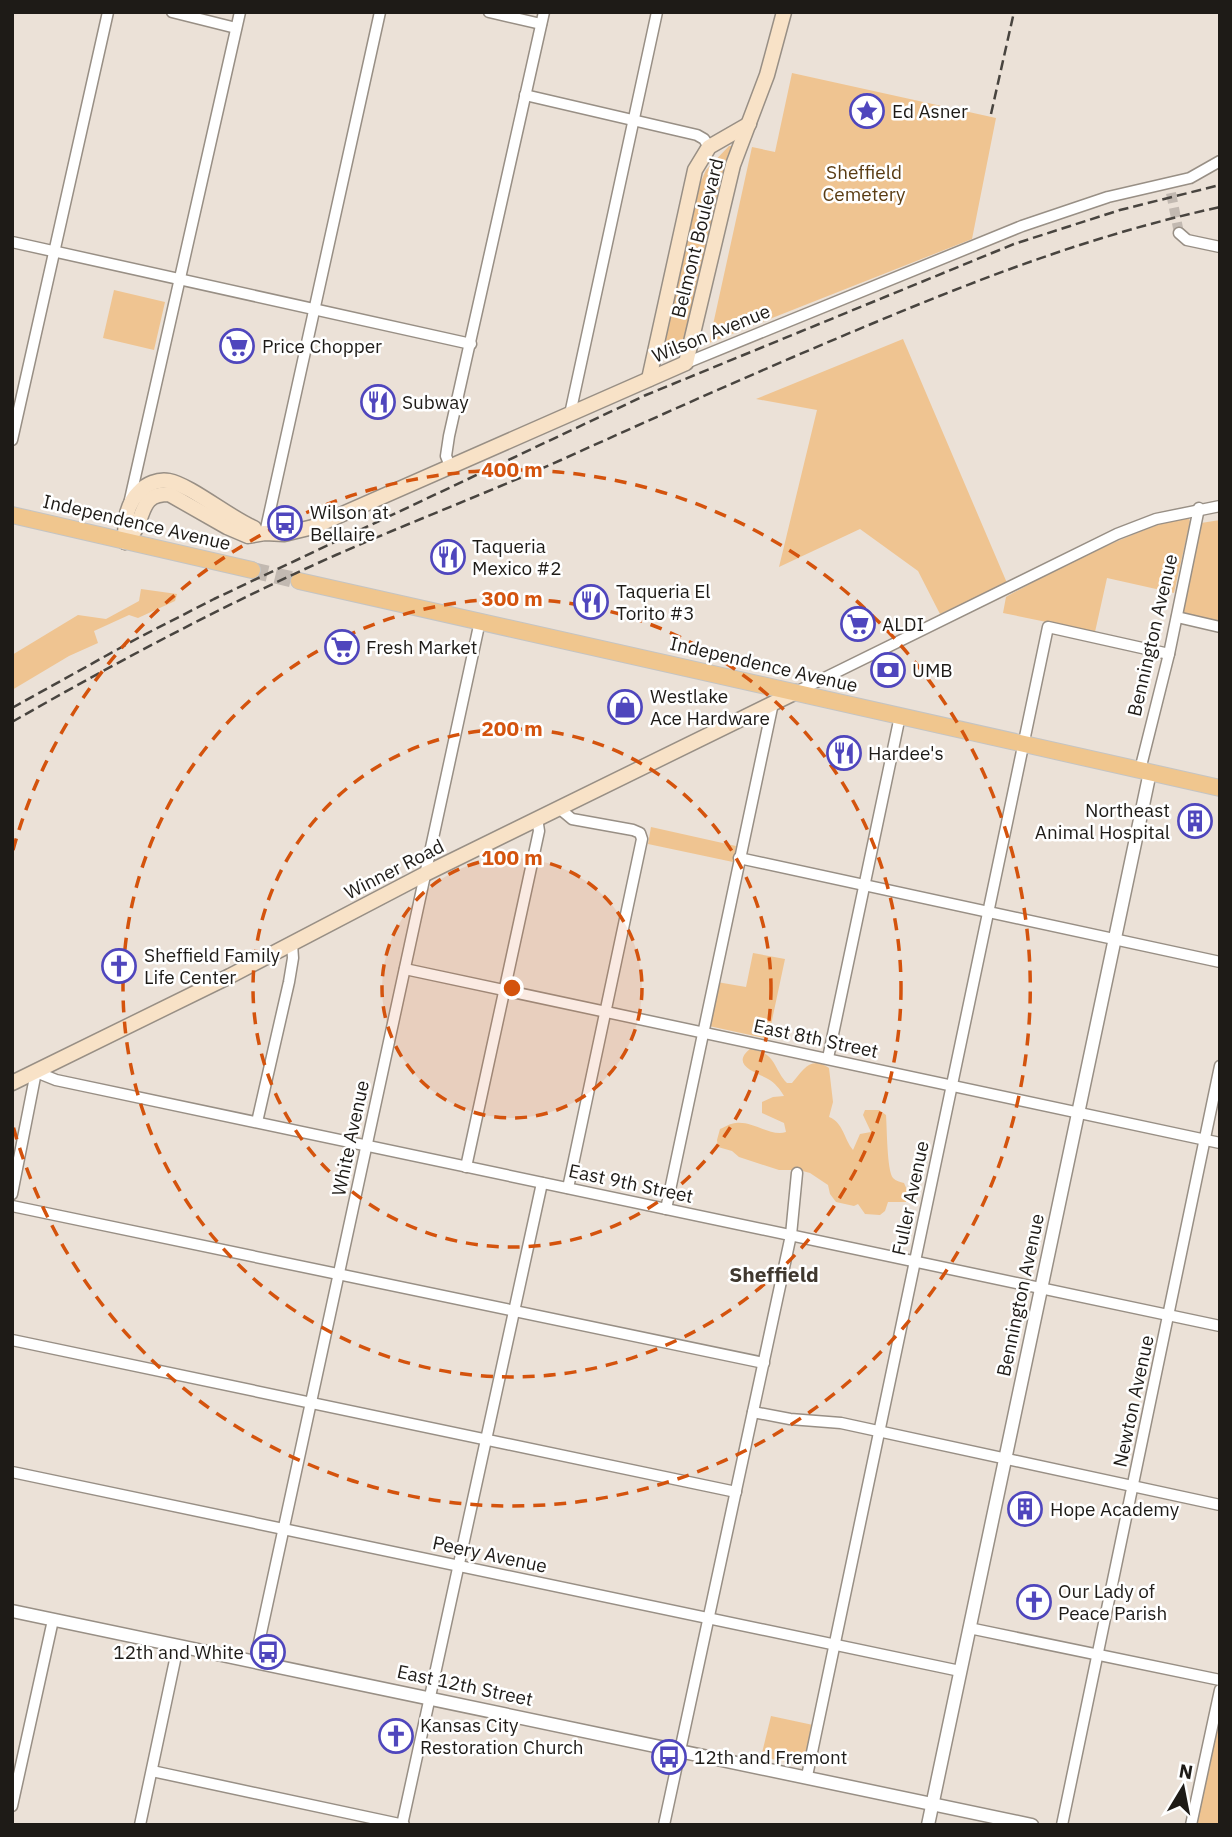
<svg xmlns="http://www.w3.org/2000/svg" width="1232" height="1837" viewBox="0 0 1232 1837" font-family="'IBM Plex Sans',sans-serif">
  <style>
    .green { fill: #efc491 }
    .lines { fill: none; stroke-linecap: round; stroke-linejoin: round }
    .minor-tunnel { stroke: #c2b9b1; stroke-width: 10; stroke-dasharray: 10 5; stroke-linecap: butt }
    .primary-tunnel { stroke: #c2b9b1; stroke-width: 16; stroke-dasharray: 16 8; stroke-linecap: butt }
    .minor-casing { stroke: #988f85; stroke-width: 13 }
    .tertiary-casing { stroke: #988f85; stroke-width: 15 }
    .secondary-casing { stroke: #988f85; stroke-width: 17 }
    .primary-casing { stroke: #c4c4c3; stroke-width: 18 }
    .minor { stroke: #fff; stroke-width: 10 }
    .tertiary { stroke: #fff; stroke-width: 12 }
    .secondary { stroke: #f8e2c7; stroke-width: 14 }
    .primary { stroke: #f0c68e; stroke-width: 16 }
    .rail { stroke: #48443f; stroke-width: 2.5; stroke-dasharray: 10 5; stroke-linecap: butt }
    .ring { fill: none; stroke: #d4530d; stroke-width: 3.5; stroke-dasharray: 12 9 }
    .labels { text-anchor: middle; stroke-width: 5; stroke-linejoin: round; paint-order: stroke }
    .poi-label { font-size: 19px; fill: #1e1b17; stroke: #fff; text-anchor: start }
    .park-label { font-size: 19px; fill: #5a3c13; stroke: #fff }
    .street-label { font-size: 19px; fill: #1e1b17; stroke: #fff }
    .neighbourhood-label { font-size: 21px; font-weight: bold; fill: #3f382f; stroke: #fff }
    .centre { fill: #d4530d; stroke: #fff; stroke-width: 3.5 }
    .ring-label { font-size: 21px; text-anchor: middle; font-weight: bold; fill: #d4530d; stroke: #fff; stroke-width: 5; stroke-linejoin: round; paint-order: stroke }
  </style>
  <rect width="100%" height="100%" fill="#ebe1d7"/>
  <g class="green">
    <polygon points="792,73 996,118 972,239 709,343 752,147 775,152"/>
    <polygon points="729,146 733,146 733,149 722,174 682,350 669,356 665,354 664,335 694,198 706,170"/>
    <polygon points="114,290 165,302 154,350 103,338"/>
    <polygon points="903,339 1007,583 940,614 918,571 860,529 779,567 817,410 756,399"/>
    <path d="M1183,516L1189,518L1190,522L1174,593L1107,578L1095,632L1003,613L1006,597C1063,565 1120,537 1183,516Z"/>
    <polygon points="1220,520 1220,623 1182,613 1201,523"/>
    <polygon points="141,589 177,594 175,601 138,618 129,615 94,631 98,643 69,656 12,690 12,655 78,615 106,619 139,601"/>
    <polygon points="651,827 736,846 733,862 648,844"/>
    <polygon points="753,953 785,959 768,1039 709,1026 717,982 746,987"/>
    <path d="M750,1049C777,1053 772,1067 787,1083H792C803,1070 811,1055 829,1068L833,1102L829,1117C843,1122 844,1139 853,1150L860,1134L871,1132L863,1115L865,1110H879L886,1115C887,1128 887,1171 893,1178C896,1181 900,1182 904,1183L908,1192L906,1202H888L885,1211L880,1215L865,1214L858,1204L854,1206L836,1202L830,1194L828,1185L810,1173L799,1170H779L739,1157L732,1151L718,1147L717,1140L720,1129C725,1127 731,1123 736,1123C753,1121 771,1137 786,1132L784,1123L762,1113V1102L773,1097L784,1096C780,1089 775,1083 768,1079C756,1072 730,1065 750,1049Z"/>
    <polygon points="771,1716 813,1725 804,1765 761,1757"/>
    <polygon points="1220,1718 1220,1825 1197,1825"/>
  </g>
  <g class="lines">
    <polyline class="minor-tunnel" points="1171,193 1179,233"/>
    <polyline class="primary-tunnel" points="252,570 299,581"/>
    <g class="minor-casing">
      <g id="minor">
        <polyline points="172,12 236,28"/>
        <polyline points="489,12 541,24"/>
        <polyline points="525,95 697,135 704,139 709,147"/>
        <polyline points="1179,233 1187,240 1220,247"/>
        <polyline points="12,242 471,344"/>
        <polyline points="686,363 1022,226 1108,197 1190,178 1220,161"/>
        <polyline points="570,414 657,12"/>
        <polyline points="12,440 108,12"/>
        <polyline points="450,466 446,456 449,436 544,12"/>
        <polyline points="129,504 240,12"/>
        <polyline points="265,533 380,12"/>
        <polyline points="1177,617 1220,627"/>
        <polyline points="796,692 1117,534 1156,519 1220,506"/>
        <polyline points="1140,770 1169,654 1199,508"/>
        <polyline points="560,809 572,819 633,830 640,833 642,839 568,1188"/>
        <polyline points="739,858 1220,962"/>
        <polyline points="405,969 1220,1143"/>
        <polyline points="828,1058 900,716"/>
        <polyline points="257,1122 289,982 293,958 292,944"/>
        <polyline points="466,1167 539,831 537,818"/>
        <polyline points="12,1194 36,1072 56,1080 1220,1326"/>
        <polyline points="12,1206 764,1363"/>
        <polyline points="666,1209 773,703"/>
        <polyline points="12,1340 736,1492"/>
        <polyline points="753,1412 790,1419 841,1423 1220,1505"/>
        <polyline points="12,1472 960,1671"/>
        <polyline points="969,1628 1220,1680"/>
        <polyline points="255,1661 480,621"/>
        <polyline points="152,1771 404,1825"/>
        <polyline points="807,1776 1048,627 1169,654"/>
        <polyline points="12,1806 53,1620"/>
        <polyline points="140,1825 178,1646"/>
        <polyline points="402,1825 542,1183"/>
        <polyline points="664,1825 791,1235 797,1173"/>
        <polyline points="1062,1825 1220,1066"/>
        <polyline points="1191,1825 1220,1690"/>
      </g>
    </g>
    <g class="tertiary-casing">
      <g id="tertiary">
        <polyline points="12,1611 1032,1825"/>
        <polyline points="928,1825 1150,772"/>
      </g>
    </g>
    <g class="secondary-casing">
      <g id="secondary">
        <polyline points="649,379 695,170 709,147 749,124"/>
        <path d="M125,542C129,538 134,533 136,528C145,509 143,494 169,494L227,527L248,536L265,533L284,534L313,527L686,363L733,165L767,75L784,12"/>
        <path d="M125,542C125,523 125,506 139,492C146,484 158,479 169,481C190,485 230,518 254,528"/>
        <polyline points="12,1083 230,976 425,874 796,692"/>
      </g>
    </g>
    <g class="primary-casing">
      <g id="primary">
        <polyline points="12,515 252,570"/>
        <polyline points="299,581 1220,788"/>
      </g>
    </g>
    <use href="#minor" class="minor"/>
    <use href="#tertiary" class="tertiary"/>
    <use href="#secondary" class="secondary"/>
    <use href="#primary" class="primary"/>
    <g class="rail">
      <polyline points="991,114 1014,12"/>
      <polyline points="12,708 138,638 214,599 646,395 1014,244 1120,210 1220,185"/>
      <path d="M12,722C108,667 205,615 305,569C389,530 476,498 561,460C665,413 770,366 876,322C991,274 1097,234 1220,207"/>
    </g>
  </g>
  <circle cx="512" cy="988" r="130" fill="#d4530d" fill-opacity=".12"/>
  <g class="ring">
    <circle cx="512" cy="988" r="130"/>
    <circle cx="512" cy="988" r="259"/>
    <circle cx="512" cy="988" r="389"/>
    <path d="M13 850A518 518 0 1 1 13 1126"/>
  </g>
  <defs>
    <g id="sight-ring" transform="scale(1.75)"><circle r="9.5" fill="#fff" stroke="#4f46bd" stroke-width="1.5"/><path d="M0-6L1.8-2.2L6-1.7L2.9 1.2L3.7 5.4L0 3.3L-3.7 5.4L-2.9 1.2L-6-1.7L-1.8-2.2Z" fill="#4f46bd"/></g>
    <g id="supermarket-ring" transform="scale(1.75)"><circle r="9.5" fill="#fff" stroke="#4f46bd" stroke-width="1.5"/><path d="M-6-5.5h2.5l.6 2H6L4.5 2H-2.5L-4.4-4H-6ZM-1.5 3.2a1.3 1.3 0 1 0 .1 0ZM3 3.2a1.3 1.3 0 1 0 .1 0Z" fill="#4f46bd"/></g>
    <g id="restaurant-ring" transform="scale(1.75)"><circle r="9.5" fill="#fff" stroke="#4f46bd" stroke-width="1.5"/><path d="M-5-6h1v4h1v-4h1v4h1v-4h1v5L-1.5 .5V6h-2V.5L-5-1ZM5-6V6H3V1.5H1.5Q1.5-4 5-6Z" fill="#4f46bd"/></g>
    <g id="bus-ring" transform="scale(1.75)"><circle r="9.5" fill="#fff" stroke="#4f46bd" stroke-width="1.5"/><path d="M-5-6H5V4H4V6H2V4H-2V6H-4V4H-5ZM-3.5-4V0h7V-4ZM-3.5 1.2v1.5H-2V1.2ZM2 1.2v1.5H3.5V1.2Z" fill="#4f46bd"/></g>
    <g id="bank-ring" transform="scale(1.75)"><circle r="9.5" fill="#fff" stroke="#4f46bd" stroke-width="1.5"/><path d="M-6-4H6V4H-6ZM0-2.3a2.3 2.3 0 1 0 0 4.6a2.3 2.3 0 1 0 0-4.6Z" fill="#4f46bd"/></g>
    <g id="shop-ring" transform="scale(1.75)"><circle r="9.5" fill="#fff" stroke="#4f46bd" stroke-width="1.5"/><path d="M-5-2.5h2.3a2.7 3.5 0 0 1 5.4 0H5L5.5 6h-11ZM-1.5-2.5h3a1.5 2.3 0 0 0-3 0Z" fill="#4f46bd"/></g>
    <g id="building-ring" transform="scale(1.75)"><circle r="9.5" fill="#fff" stroke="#4f46bd" stroke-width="1.5"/><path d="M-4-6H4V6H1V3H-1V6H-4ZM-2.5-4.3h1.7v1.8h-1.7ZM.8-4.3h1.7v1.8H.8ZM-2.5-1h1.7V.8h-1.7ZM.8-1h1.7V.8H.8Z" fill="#4f46bd"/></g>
    <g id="church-ring" transform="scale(1.75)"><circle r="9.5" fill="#fff" stroke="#4f46bd" stroke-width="1.5"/><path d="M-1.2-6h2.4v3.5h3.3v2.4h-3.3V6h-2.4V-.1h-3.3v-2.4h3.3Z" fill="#4f46bd"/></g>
  </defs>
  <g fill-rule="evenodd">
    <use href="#sight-ring" x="867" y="111"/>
    <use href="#supermarket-ring" x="237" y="346"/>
    <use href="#restaurant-ring" x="378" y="402"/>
    <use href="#bus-ring" x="285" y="523"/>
    <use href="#restaurant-ring" x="448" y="557"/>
    <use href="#restaurant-ring" x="591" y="602"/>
    <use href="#supermarket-ring" x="858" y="624"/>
    <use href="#supermarket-ring" x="342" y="647"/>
    <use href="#bank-ring" x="888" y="670"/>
    <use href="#shop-ring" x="625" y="707"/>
    <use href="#restaurant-ring" x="844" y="753"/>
    <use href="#building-ring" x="1195" y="821"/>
    <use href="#church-ring" x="119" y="966"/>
    <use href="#building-ring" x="1025" y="1509"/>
    <use href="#church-ring" x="1034" y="1602"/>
    <use href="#bus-ring" x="268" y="1652"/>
    <use href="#church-ring" x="396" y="1736"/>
    <use href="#bus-ring" x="669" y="1757"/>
  </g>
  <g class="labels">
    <g class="poi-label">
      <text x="892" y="118">Ed Asner</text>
      <text x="262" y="353">Price Chopper</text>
      <text x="402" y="409">Subway</text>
      <text x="310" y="519">Wilson at<tspan x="310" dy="22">Bellaire</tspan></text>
      <text x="472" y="553">Taqueria<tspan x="472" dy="22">Mexico #2</tspan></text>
      <text x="616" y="598">Taqueria El<tspan x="616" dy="22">Torito #3</tspan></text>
      <text x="882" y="631">ALDI</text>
      <text x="366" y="654">Fresh Market</text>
      <text x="912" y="677">UMB</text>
      <text x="650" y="703">Westlake<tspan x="650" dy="22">Ace Hardware</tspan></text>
      <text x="868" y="760">Hardee's</text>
      <text x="1170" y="817" text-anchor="end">Northeast<tspan x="1170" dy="22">Animal Hospital</tspan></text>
      <text x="144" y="962">Sheffield Family<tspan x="144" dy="22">Life Center</tspan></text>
      <text x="1050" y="1516">Hope Academy</text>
      <text x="1058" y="1598">Our Lady of<tspan x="1058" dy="22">Peace Parish</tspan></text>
      <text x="244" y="1659" text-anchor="end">12th and White</text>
      <text x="420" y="1732">Kansas City<tspan x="420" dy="22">Restoration Church</tspan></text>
      <text x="694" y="1764">12th and Fremont</text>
    </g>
    <g class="park-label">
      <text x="864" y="179">Sheffield<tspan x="864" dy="22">Cemetery</tspan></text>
    </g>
    <g class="street-label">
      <text transform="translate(697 238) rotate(-76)" y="7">Belmont Boulevard</text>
      <text transform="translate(711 333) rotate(-22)" y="7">Wilson Avenue</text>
      <text transform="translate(137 522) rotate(13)" y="7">Independence Avenue</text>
      <text transform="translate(1152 635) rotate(-77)" y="7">Bennington Avenue</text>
      <text transform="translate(764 664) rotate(13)" y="7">Independence Avenue</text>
      <text transform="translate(394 869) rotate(-27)" y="7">Winner Road</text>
      <text transform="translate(816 1038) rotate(12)" y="7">East 8th Street</text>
      <text transform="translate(350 1138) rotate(-78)" y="7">White Avenue</text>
      <text transform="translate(631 1183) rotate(12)" y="7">East 9th Street</text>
      <text transform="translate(910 1198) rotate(-78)" y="7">Fuller Avenue</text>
      <text transform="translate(1020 1295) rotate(-78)" y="7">Bennington Avenue</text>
      <text transform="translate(1133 1401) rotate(-78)" y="7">Newton Avenue</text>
      <text transform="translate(490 1554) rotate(12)" y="7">Peery Avenue</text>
      <text transform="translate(465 1685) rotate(12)" y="7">East 12th Street</text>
    </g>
    <g class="neighbourhood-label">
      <text x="774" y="1282">Sheffield</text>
    </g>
  </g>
  <circle cx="512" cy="988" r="10" class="centre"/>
  <g class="ring-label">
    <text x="512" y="477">400 m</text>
    <text x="512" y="606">300 m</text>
    <text x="512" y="736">200 m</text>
    <text x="512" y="865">100 m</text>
  </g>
  <rect width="1232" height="1837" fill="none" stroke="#1e1b17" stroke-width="28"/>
  <g transform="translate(1183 1788) rotate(10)" stroke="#ffffff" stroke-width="5" paint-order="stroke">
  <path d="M0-5L12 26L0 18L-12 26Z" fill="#1e1b17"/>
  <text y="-10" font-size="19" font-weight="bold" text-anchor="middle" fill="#1e1b17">N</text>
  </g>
</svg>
